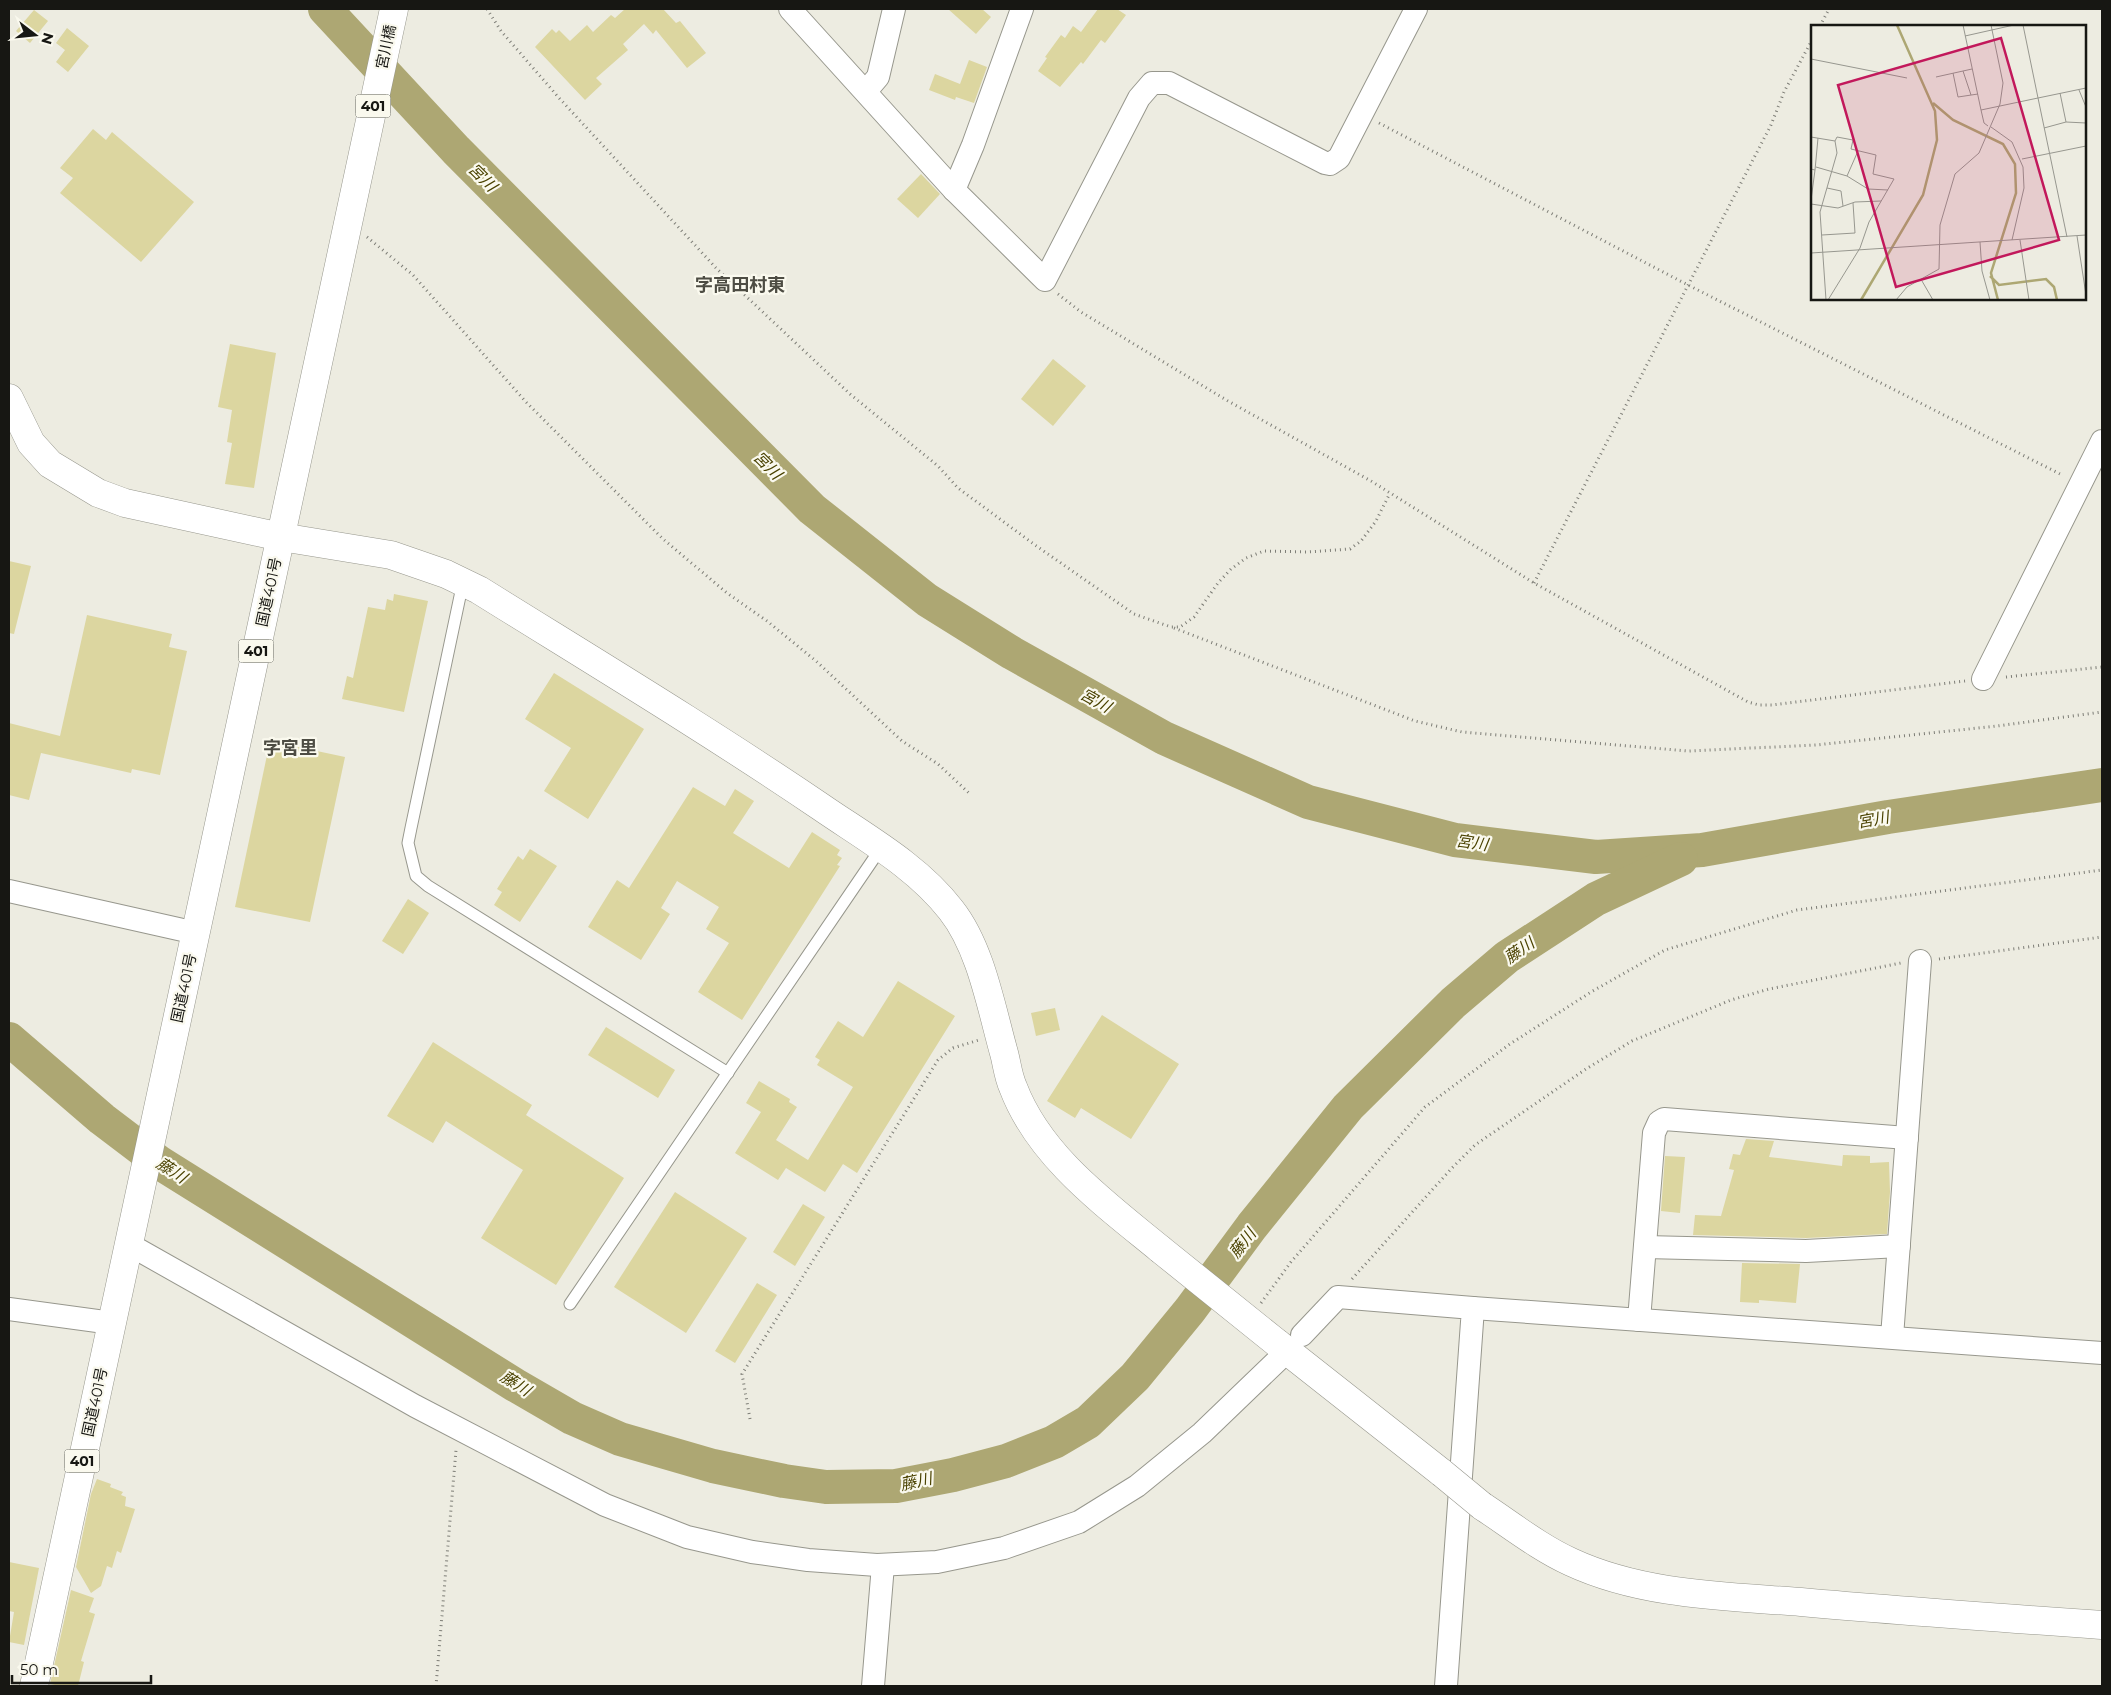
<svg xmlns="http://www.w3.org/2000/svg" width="2111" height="1695" viewBox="0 0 2111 1695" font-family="Montserrat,'Noto Sans JP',sans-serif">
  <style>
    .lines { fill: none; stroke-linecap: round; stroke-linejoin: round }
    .river { stroke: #ada773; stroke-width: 34 }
    .building { fill: #dcd6a0 }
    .lane-casing { stroke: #97978d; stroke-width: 13 }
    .street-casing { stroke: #97978d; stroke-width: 24 }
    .secondary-casing { stroke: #97978d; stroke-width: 29 }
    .highway-casing { stroke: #97978d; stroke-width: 29 }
    .path { stroke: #7d7d76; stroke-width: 3; stroke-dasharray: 1 4; stroke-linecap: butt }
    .lane { stroke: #fff; stroke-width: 11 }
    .street { stroke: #fff; stroke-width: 22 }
    .secondary { stroke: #fff; stroke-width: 28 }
    .highway { stroke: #fff; stroke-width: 28 }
    .secondary-bridge-casing { stroke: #97978d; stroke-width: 29; stroke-linecap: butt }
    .secondary-bridge { stroke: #fff; stroke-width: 28 }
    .labels { text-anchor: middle; stroke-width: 4.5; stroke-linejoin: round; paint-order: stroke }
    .shield { fill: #faf9ee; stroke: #5b5b55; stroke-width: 1 }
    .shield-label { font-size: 14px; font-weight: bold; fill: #171713 }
    .street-label { font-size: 15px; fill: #171713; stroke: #faf9ee }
    .water-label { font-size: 16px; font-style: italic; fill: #4a4200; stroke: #faf9ee }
    .quarter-label { font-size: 18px; font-weight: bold; fill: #4d4c43; stroke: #faf9ee }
    .inset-river { fill: none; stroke: #ada773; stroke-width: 2.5 }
    .inset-road { fill: none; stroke: #97978f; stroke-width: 1 }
    .view { fill: #c2185b; fill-opacity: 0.15; stroke: #c2185b; stroke-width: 2.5 }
    .inset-edge { fill: none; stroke: #171713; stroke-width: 2.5 }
  </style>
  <rect width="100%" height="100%" fill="#edece1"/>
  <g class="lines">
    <g class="river">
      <polyline points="325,9 456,150 812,509 927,600 1012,653 1164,738 1308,802 1455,840 1596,857 1702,850 1888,817 2102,785"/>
      <polyline points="9,1039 102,1119 160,1163 515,1385 572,1418 620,1439 713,1466 784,1481 826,1487 896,1486 953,1475 1006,1461 1054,1442 1088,1422 1135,1377 1190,1310 1252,1226 1348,1107 1453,1003 1507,957 1596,899 1681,859"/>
    </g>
  </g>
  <g class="building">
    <polygon points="625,9 663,9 676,23 680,21 706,53 687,68 656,30 653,34 644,24 623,44 628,50 596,78 602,84 585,100 535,47 552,29 556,33 559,30 570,41 587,25 593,32 611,15 615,18"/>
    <polygon points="948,9 982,9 991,17 976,34"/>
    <polygon points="1098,9 1117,9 1126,15 1105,43 1101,40 1083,64 1081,62 1060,87 1038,71 1047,58 1045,57 1061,35 1065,38 1073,26 1081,32"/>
    <polygon points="34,10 48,21 30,43 16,31"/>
    <polygon points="67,28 89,46 68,72 56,62 65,50 56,43"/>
    <polygon points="969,60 987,67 974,103 956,97 955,100 929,90 935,74 960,84"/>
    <polygon points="93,129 106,140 112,132 194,202 141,262 60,193 73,178 60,168"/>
    <polygon points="921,174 940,194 918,218 897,199"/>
    <polygon points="230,344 276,353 254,488 225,484 232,443 227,442 232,410 218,407"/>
    <polygon points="1053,359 1086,386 1053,426 1021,399"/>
    <polygon points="9,561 31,566 14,634 9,633"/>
    <polygon points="394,594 428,601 404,712 342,699 347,676 353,678 368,607 385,610 387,599 393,601"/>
    <polygon points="87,615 172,634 169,647 187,651 160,775 132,769 131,773 41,753 29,800 9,795 9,723 60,736"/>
    <polygon points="554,673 644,729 588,819 544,791 571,748 525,719"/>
    <polygon points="270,741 345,757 310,922 235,907"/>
    <polygon points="693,787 725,806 735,789 754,801 733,833 789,868 812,832 840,850 837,855 842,858 837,865 840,866 742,1020 698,992 729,943 706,929 719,907 677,881 661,908 670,914 641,960 588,927 617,880 629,888"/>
    <polygon points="530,849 557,866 520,922 494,905 502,892 497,889 518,856 523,860"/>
    <polygon points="408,899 429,913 403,954 382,941"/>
    <polygon points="898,981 955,1016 857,1173 843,1164 825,1192 786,1168 778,1180 735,1153 761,1112 746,1103 759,1081 790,1099 789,1102 797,1107 776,1140 808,1160 853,1087 817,1065 820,1060 815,1057 838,1021 863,1037"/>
    <polygon points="1055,1008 1060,1030 1036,1036 1031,1013"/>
    <polygon points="1102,1015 1179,1064 1131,1139 1081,1108 1075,1118 1047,1101"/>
    <polygon points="606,1027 675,1070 658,1098 588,1055"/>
    <polygon points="433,1042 532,1105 526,1115 624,1178 556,1285 481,1238 523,1170 446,1121 433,1143 387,1116"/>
    <polygon points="1746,1139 1774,1141 1769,1157 1842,1166 1843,1155 1870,1156 1870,1163 1889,1162 1890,1192 1887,1234 1806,1238 1693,1235 1695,1215 1721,1216 1734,1170 1729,1169 1733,1154 1740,1155"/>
    <polygon points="1665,1156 1685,1157 1680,1213 1661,1211"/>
    <polygon points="675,1192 747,1238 686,1333 614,1287"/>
    <polygon points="803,1204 825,1217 795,1266 773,1252"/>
    <polygon points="1742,1263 1800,1264 1796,1303 1759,1300 1759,1303 1740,1302"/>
    <polygon points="757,1283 777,1295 735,1363 715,1351"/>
    <polygon points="97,1479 111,1484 110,1487 123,1492 121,1495 126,1497 125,1506 135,1509 121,1553 117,1551 112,1568 107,1566 101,1586 91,1593 76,1567 91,1494"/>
    <polygon points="9,1562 39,1568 24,1645 9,1642 14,1612 9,1611"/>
    <polygon points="71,1590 94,1598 89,1612 95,1614 81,1661 84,1662 78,1686 60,1686 50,1684"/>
  </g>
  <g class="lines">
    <g class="lane-casing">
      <g id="lane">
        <polyline points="463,582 411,828 408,843 416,876 428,886 728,1073"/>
        <polyline points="570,1304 881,848"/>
      </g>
    </g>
    <g class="street-casing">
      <g id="street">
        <polyline points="790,9 954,190 1045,280 1139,98 1152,83 1169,83 1325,163 1330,164 1339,158 1416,9"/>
        <polyline points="866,91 878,77 894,9"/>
        <polyline points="954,190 973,145 1022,9"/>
        <polyline points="1983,679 2102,441"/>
        <polyline points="9,891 196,933"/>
        <polyline points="130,1245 415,1406 605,1505 687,1537 752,1552 808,1560 877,1565 937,1562 1004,1548 1079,1522 1137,1486 1202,1433 1278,1360"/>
        <polyline points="1645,1247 1806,1251 1899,1246"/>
        <polyline points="1473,1308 2102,1353"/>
        <polyline points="9,1309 112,1323"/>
        <polyline points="1639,1320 1654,1133 1659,1122 1664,1119 1907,1138"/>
        <polyline points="1302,1335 1338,1297 1473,1308 1446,1686"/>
        <polyline points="1892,1337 1920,961"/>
        <polyline points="873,1686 883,1565"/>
      </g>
    </g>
    <g class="secondary-casing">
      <g id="secondary">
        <path d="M9,398L31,443L50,464L98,493L125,503L281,537L391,555L446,574L479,590C593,661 709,731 821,807C866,838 917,866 951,910C981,948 991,1007 1004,1053C1007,1064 1008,1076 1013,1087C1039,1156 1104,1203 1160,1249"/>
        <polyline points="1277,1343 1442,1473"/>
        <path d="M1482,1506C1511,1525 1540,1548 1571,1562C1642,1595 1724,1596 1801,1602C1901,1611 2002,1618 2102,1625"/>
      </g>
    </g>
    <g class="highway-casing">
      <polyline id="highway" points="34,1686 394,9"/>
    </g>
    <g class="path">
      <polyline points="487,9 501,31 560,99 717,269 850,394 938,466 958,488 1035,545 1134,614 1171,627 1180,627 1194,617 1218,583 1231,569 1246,558 1264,551 1308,552 1350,549 1361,541 1376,521 1390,493"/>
      <polyline points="1820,26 1829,9"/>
      <polyline points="1379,123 1688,285 2062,475"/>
      <polyline points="367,237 413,275 526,402 663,539 727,593 767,621 816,661 902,741 938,764 970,794"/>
      <polyline points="1058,294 1081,312 1228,401 1371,481 1534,583 1748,702 1759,705 1772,705 1965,681"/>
      <polyline points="1534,583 1771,125 1784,92 1812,40"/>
      <polyline points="1174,628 1415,721 1462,732 1688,751 1816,745 1997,726 2102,712"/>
      <polyline points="2006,677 2102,667"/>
      <polyline points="1939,959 2102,937"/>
      <polyline points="1352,1279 1451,1169 1475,1145 1586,1069 1632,1041 1731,1000 1769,989 1901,963"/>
      <polyline points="1261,1303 1291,1262 1425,1107 1510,1044 1591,992 1665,950 1797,910 2102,870"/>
      <polyline points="750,1419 742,1374 938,1060 953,1048 979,1040"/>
      <polyline points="436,1686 456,1450"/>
    </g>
    <use href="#lane" class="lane"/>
    <use href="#street" class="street"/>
    <use href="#secondary" class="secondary"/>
    <use href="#highway" class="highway"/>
    <g class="secondary-bridge-casing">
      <g id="secondary-bridge">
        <polyline points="1160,1249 1277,1343"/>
        <polyline points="1442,1473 1482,1506"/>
      </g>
    </g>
    <use href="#secondary-bridge" class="secondary-bridge"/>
  </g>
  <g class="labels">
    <g class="shield">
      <rect x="355.5" y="94.5" width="35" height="23" rx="4"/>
      <rect x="238.5" y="639.5" width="35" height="23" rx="4"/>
      <rect x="64.5" y="1449.5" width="35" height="23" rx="4"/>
    </g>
    <g class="shield-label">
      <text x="373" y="111">401</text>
      <text x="256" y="656">401</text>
      <text x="82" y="1466">401</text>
    </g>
    <g class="street-label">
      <text transform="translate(386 47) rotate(-78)" y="5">宮川橋</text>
      <text transform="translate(269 592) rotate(-78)" y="5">国道401号</text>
      <text transform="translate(184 988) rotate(-78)" y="5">国道401号</text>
      <text transform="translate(95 1402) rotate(-78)" y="5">国道401号</text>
    </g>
    <g class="water-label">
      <text transform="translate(483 177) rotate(45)" y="6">宮川</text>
      <text transform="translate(768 465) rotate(45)" y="6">宮川</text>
      <text transform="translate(1096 700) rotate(29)" y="6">宮川</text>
      <text transform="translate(1873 819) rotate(-10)" y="6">宮川</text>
      <text transform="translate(1472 842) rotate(8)" y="6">宮川</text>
      <text transform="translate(1519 950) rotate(-35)" y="6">藤川</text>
      <text transform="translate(172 1170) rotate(33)" y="6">藤川</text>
      <text transform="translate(1242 1243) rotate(-52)" y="6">藤川</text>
      <text transform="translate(516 1383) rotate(32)" y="6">藤川</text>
      <text transform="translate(916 1481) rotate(-12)" y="6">藤川</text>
    </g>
    <g class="quarter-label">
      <text x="740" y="291">字高田村東</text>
      <text x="290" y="754">字宮里</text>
    </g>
  </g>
  <g transform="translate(1811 25)">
    <rect width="275" height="275" fill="#edece1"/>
    <path class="inset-river" d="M122,78L142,95L192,119L204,139L205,168L180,248L187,275M179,251L188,260L235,254L243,262L246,275M50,275L112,170L126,115L124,86L86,0"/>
    <path class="inset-road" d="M152,0L170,85M212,0L227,73L275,63M154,11L203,0M0,34L96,53M152,46L160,70M142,48L147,72L167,69M125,52L161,44M268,65L275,82M249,68L255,97M177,101L173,98L170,85L227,73L256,212M180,102L201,117L212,142L213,163L201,215M233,103L255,97L275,98M0,112L24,116L26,128L9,187L15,275M211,134L275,121M5,142L36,151L57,164L77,165M0,144L4,145L7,113M36,151L47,126M16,163L30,166L32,181M0,175L4,145M0,179L27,183L44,177L70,176M11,210L44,208L42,178M266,211L275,270M209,215L218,275M169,217L171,246L179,275M0,228L275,210M111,256L122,275M17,275L49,223L58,197L83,154L62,149L65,130L40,124L42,115L26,112L24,116M85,275L96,262L128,244L129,200L144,149L168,128L189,79L192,58L180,0"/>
    <path class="view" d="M190,13L248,215L85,262L27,60Z"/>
    <rect width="275" height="275" class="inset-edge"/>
  </g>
  <rect width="2111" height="1695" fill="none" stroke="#171713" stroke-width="20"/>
  <g transform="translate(35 35) rotate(106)" stroke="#faf9ee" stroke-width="4" paint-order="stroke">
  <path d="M0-4L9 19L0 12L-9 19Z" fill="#171713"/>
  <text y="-8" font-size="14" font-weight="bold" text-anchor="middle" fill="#171713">N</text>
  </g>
  <path d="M12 1675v8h139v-8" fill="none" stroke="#171713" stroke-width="2.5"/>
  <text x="20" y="1675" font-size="15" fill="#171713" stroke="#faf9ee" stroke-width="4" paint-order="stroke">50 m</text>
</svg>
